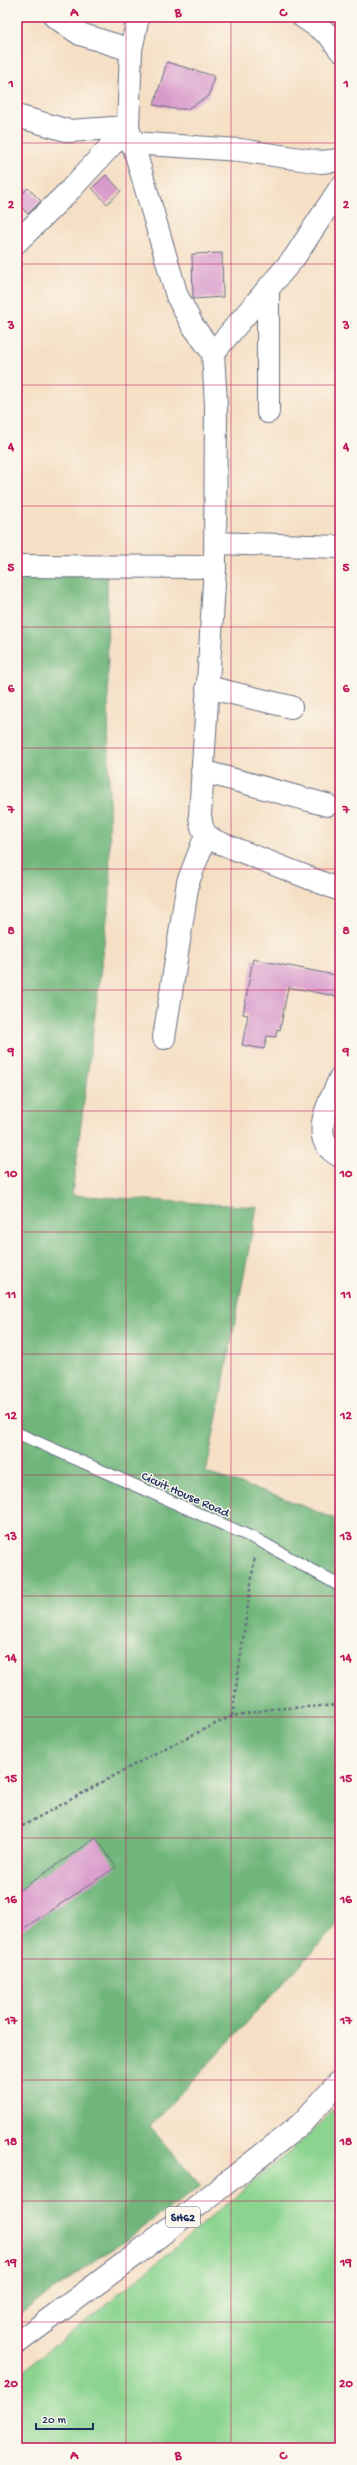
<svg xmlns="http://www.w3.org/2000/svg" width="357" height="2465" viewBox="0 0 357 2465" font-family="'Gochi Hand',sans-serif">
  <style>
    .green { fill: #8bd48f; stroke: #538276 }
    .forest { fill: #70b67a; stroke: #46726c }
    .building { fill: #d899cb }
    .lines { fill: none; stroke-linecap: round; stroke-linejoin: round }
    .lane-casing { stroke: #676d82; stroke-width: 13 }
    .street-casing { stroke: #676d82; stroke-width: 24 }
    .primary-casing { stroke: #676d82; stroke-width: 24 }
    .path { stroke: #676d82; stroke-width: 2.5; stroke-dasharray: 3 3; stroke-linecap: butt }
    .lane { stroke: #fff; stroke-width: 11 }
    .street { stroke: #fff; stroke-width: 22 }
    .primary { stroke: #fff; stroke-width: 22 }
    .grid { fill: none; stroke: #c2185b; stroke-width: 1; stroke-opacity: 0.55 }
    .labels { text-anchor: middle; stroke-width: 3; stroke-linejoin: round; paint-order: stroke }
    .shield { fill: #fbf7ec; stroke: #5e6b89; stroke-width: 1 }
    .shield-label { font-size: 12px; font-weight: bold; fill: #1b2f5e }
    .street-label { font-size: 13px; fill: #1b2f5e; stroke: #fbf7ec }
    .neatline { fill: none; stroke: #c2185b; stroke-width: 1.5 }
    .grid-label { font-size: 13px; text-anchor: middle; font-weight: bold; fill: #c2185b }
  </style>
  <rect width="100%" height="100%" fill="#fbf7ec"/>
  <filter id="ink" filterUnits="userSpaceOnUse"><feTurbulence type="fractalNoise" baseFrequency=".025" numOctaves="2"/><feDisplacementMap in="SourceGraphic" scale="8" xChannelSelector="R" yChannelSelector="G"/><feConvolveMatrix kernelMatrix="1 2 1 2 8 2 1 2 1" color-interpolation-filters="sRGB"/></filter>
  <filter id="wash" filterUnits="userSpaceOnUse"><feTurbulence type="fractalNoise" baseFrequency=".012" numOctaves="4" result="noise"/><feDisplacementMap in="SourceGraphic" scale="16" xChannelSelector="R" yChannelSelector="G"/><feGaussianBlur stdDeviation="0.9" result="paint"/><feColorMatrix in="noise" values="0 0 0 0 0 0 0 0 0 0 0 0 0 0 0 0 0 1.4 0 .05"/><feComposite in="paint" operator="in"/></filter>
  <g filter="url(#wash)">
    <rect width="100%" height="100%" fill="#f5dfc5"/>
    <polygon class="green" points="340,2104 340,2448 17,2448 17,2376 144,2274 310,2134"/>
    <polygon class="forest" points="17,575 107,575 110,896 72,1195 257,1207 206,1473 273,1494 340,1521 340,1922 150,2127 201,2186 17,2316"/>
    <g id="blocks">
      <g class="building">
        <polygon points="167,62 214,76 209,96 187,109 175,109 154,105"/>
        <polygon points="106,175 121,191 107,204 92,188"/>
        <polygon points="28,188 41,201 28,214 17,203 17,199"/>
        <polygon points="222,253 223,297 193,299 192,254"/>
        <polygon points="253,959 340,976 340,997 288,987 280,1030 277,1029 276,1037 267,1036 264,1049 242,1045 248,1015 243,1014"/>
        <polygon points="96,1838 116,1867 17,1933 17,1892"/>
      </g>
    </g>
  </g>
  <g filter="url(#ink)">
    <use href="#blocks" fill-opacity="0" stroke="#676d82" stroke-width="1"/>
    <g class="lines">
      <g class="lane-casing">
        <polyline id="lane" points="17,1433 258,1540 340,1586"/>
      </g>
      <g class="street-casing">
        <g id="street">
          <polyline points="55,17 80,34 131,50"/>
          <polyline points="138,17 131,50 128,127 177,296 193,326 213,353 216,405 215,567 200,816 202,827 206,835 215,841 340,890"/>
          <polyline points="303,17 329,35 340,50"/>
          <polyline points="17,116 69,131 128,127"/>
          <polyline points="131,143 240,150 321,162 340,160"/>
          <polyline points="17,242 71,189 128,127"/>
          <polyline points="268,290 268,412"/>
          <polyline points="213,353 294,258 340,188"/>
          <polyline points="216,543 340,547"/>
          <polyline points="17,566 215,567"/>
          <polyline points="207,687 291,707"/>
          <polyline points="202,771 327,805"/>
          <polyline points="164,1038 188,882 206,835"/>
          <path d="M340,1078C330,1103 306,1139 340,1156"/>
        </g>
      </g>
      <g class="primary-casing">
        <polyline id="primary" points="17,2343 134,2256 301,2124 340,2081"/>
      </g>
      <g class="path">
        <polyline points="232,1716 255,1556"/>
        <polyline points="17,1829 163,1749 232,1716 272,1709 340,1705"/>
      </g>
      <use href="#lane" class="lane"/>
      <use href="#street" class="street"/>
      <use href="#primary" class="primary"/>
    </g>
  </g>
  <path class="grid" d="M126,17V2448M231,17V2448M17,143H340M17,264H340M17,385H340M17,506H340M17,627H340M17,748H340M17,869H340M17,990H340M17,1111H340M17,1232H340M17,1354H340M17,1475H340M17,1596H340M17,1717H340M17,1838H340M17,1959H340M17,2080H340M17,2201H340M17,2322H340"/>
  <g class="labels">
    <rect class="shield" x="166" y="2207" width="34" height="20" rx="3"/>
    <g class="shield-label">
      <text x="183" y="2221">SH62</text>
    </g>
    <g class="street-label">
      <text transform="translate(186 1493) rotate(24)" y="5">Cicuit House Road</text>
    </g>
  </g>
  <rect width="357" height="2465" fill="none" stroke="#fbf7ec" stroke-width="44"/>
  <path d="M36 2423v6h57v-6" fill="none" stroke="#1b2f5e" stroke-width="2"/>
  <text x="42" y="2423" font-size="12" fill="#1b2f5e" stroke="#fbf7ec" stroke-width="3" paint-order="stroke">20 m</text>
  <rect x="22" y="22" width="313" height="2421" class="neatline"/>
  <g class="grid-label">
    <text x="74" y="16">A</text>
    <text x="178" y="16">B</text>
    <text x="283" y="16">C</text>
    <text x="11" y="87">1</text>
    <text x="346" y="87">1</text>
    <text x="11" y="208">2</text>
    <text x="346" y="208">2</text>
    <text x="11" y="329">3</text>
    <text x="346" y="329">3</text>
    <text x="11" y="450">4</text>
    <text x="346" y="450">4</text>
    <text x="11" y="571">5</text>
    <text x="346" y="571">5</text>
    <text x="11" y="692">6</text>
    <text x="346" y="692">6</text>
    <text x="11" y="813">7</text>
    <text x="346" y="813">7</text>
    <text x="11" y="934">8</text>
    <text x="346" y="934">8</text>
    <text x="11" y="1055">9</text>
    <text x="346" y="1055">9</text>
    <text x="11" y="1177">10</text>
    <text x="346" y="1177">10</text>
    <text x="11" y="1298">11</text>
    <text x="346" y="1298">11</text>
    <text x="11" y="1419">12</text>
    <text x="346" y="1419">12</text>
    <text x="11" y="1540">13</text>
    <text x="346" y="1540">13</text>
    <text x="11" y="1661">14</text>
    <text x="346" y="1661">14</text>
    <text x="11" y="1782">15</text>
    <text x="346" y="1782">15</text>
    <text x="11" y="1903">16</text>
    <text x="346" y="1903">16</text>
    <text x="11" y="2024">17</text>
    <text x="346" y="2024">17</text>
    <text x="11" y="2145">18</text>
    <text x="346" y="2145">18</text>
    <text x="11" y="2266">19</text>
    <text x="346" y="2266">19</text>
    <text x="11" y="2387">20</text>
    <text x="346" y="2387">20</text>
    <text x="74" y="2459">A</text>
    <text x="178" y="2459">B</text>
    <text x="283" y="2459">C</text>
  </g>
</svg>
